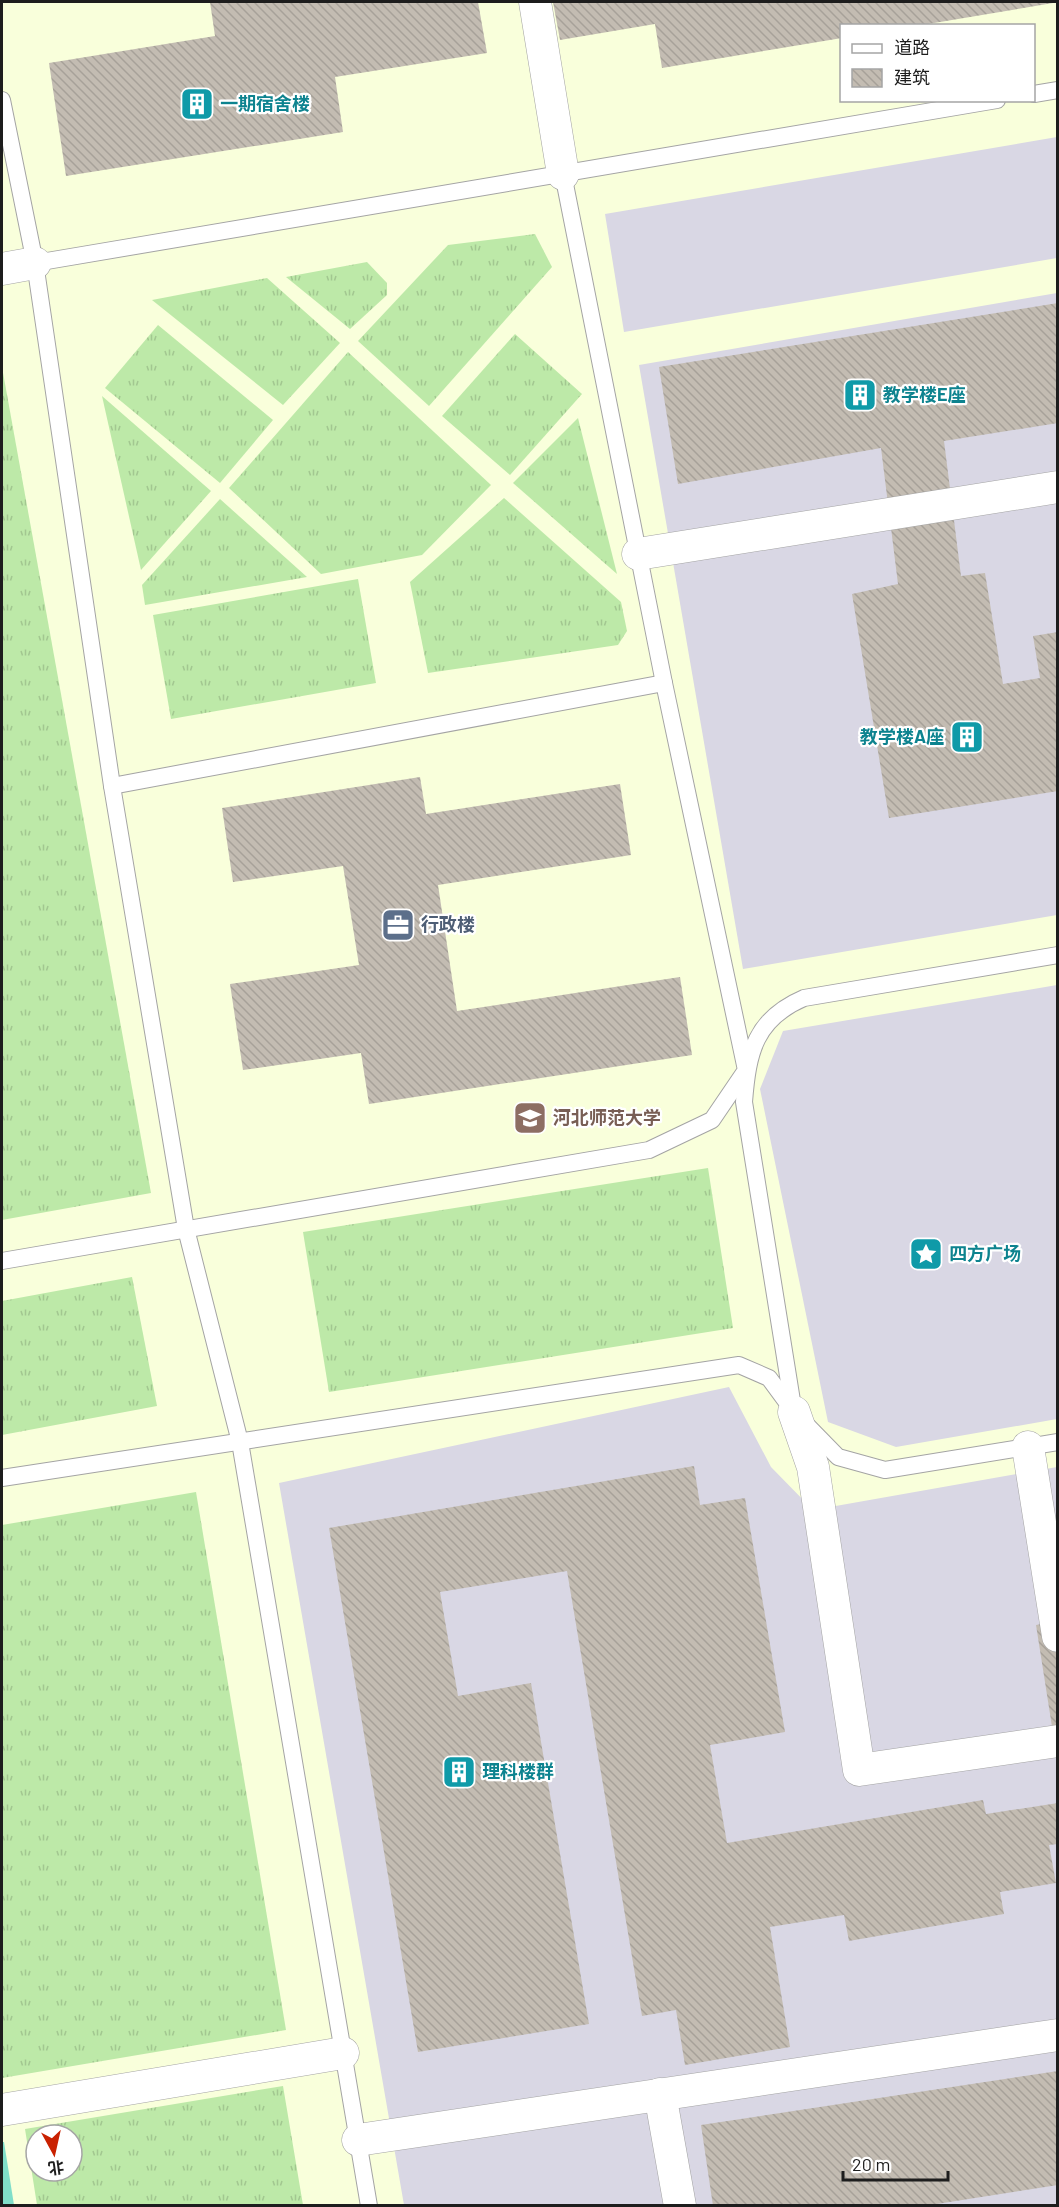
<svg xmlns="http://www.w3.org/2000/svg" width="1059" height="2207" viewBox="0 0 1059 2207" font-family="Barlow,'Noto Sans SC',sans-serif">
  <style>
    .education { fill: #f9ffdb; fill-rule: evenodd }
    .grass { fill: url(#grass-tufts); fill-rule: evenodd }
    .pitch { fill: #80dec9 }
    .plaza { fill: #d9d7e4 }
    .building { fill: url(#building-back-hatch) }
    .lines { fill: none; stroke-linecap: round; stroke-linejoin: round }
    .lane-casing { stroke: #a4a4a4; stroke-width: 18 }
    .street-casing { stroke: #a4a4a4; stroke-width: 33 }
    .lane { stroke: #fff; stroke-width: 16 }
    .street { stroke: #fff; stroke-width: 32 }
    .labels { text-anchor: middle; stroke-width: 4.5; stroke-linejoin: round; paint-order: stroke }
    .culture-label { font-size: 18px; font-weight: bold; fill: #0d838f; stroke: #fff; text-anchor: start }
    .service-label { font-size: 18px; font-weight: bold; fill: #4e5e75; stroke: #fff; text-anchor: start }
    .education-label { font-size: 18px; font-weight: bold; fill: #785e54; stroke: #fff; text-anchor: start }
  </style>
  <defs>
    <pattern id="grass-tufts" width="24" height="20" patternUnits="userSpaceOnUse" patternTransform="scale(1.5)"><rect width="24" height="20" fill="#bde9a8"/><path d="M3 7l-1-3M5 7V3M7 7l1-3M15 17l-1-3M17 17v-4M19 17l1-3" fill="none" stroke="#a2c790"/></pattern>
    <pattern id="building-back-hatch" width="6" height="6" patternUnits="userSpaceOnUse" patternTransform="scale(1.5)"><rect width="6" height="6" fill="#c3bcb2"/><path d="M-1 5l2 2M0 0l6 6M5-1l2 2" fill="none" stroke="#a7a199"/></pattern>
  </defs>
  <rect width="100%" height="100%" fill="#eeece3"/>
  <path class="education" d="M2,2H1057V2205H2ZM842,26H1034V100H842ZM36,2135H72V2171H36Z"/>
  <g class="grass">
    <polygon points="535,234 552,267 429,406 358,341 448,245"/>
    <polygon points="367,262 387,283 387,295 350,329 286,277"/>
    <polygon points="267,278 340,343 283,405 152,300"/>
    <polygon points="158,325 273,420 220,483 105,388"/>
    <polygon points="515,334 582,394 510,475 442,416"/>
    <polygon points="348,352 491,485 422,555 321,574 229,488"/>
    <polygon points="2,367 151,1193 2,1220"/>
    <polygon points="102,396 211,491 141,570"/>
    <polygon points="578,418 617,574 513,483"/>
    <polygon points="504,498 621,602 627,631 618,645 428,673 410,582"/>
    <polygon points="220,499 307,577 145,605 142,585"/>
    <polygon points="358,579 376,683 171,719 153,615"/>
    <polygon points="708,1168 733,1328 329,1392 303,1232"/>
    <polygon points="132,1277 157,1406 2,1435 2,1301"/>
    <polygon points="196,1492 286,2030 2,2078 2,1525"/>
    <path d="M283,2086L303,2205H37L25,2129ZM36,2135H72V2171H36Z"/>
  </g>
  <polygon class="pitch" points="2,2142 4,2142 14,2205 2,2205"/>
  <g class="plaza">
    <polygon points="1057,137 1057,258 624,332 605,214"/>
    <polygon points="1057,293 1057,915 743,969 639,365"/>
    <polygon points="1057,985 1057,1419 896,1447 828,1422 760,1089 783,1031"/>
    <polygon points="729,1387 771,1467 813,1510 1057,1467 1057,2205 404,2205 279,1483"/>
  </g>
  <g class="building">
    <polygon points="210,2 478,2 487,53 335,77 343,132 66,176 49,63 215,36"/>
    <polygon points="553,2 1053,2 1053,3 916,26 842,26 842,38 662,68 655,24 560,40"/>
    <polygon points="1058,303 1058,423 944,441 961,576 985,573 1003,684 1040,678 1033,636 1058,632 1058,791 889,818 852,594 898,584 881,448 678,484 659,367"/>
    <polygon points="420,777 426,814 620,784 631,855 438,885 457,1011 680,977 692,1055 369,1104 361,1053 243,1070 230,984 359,965 343,866 233,882 222,808"/>
    <polygon points="694,1466 700,1505 745,1498 785,1732 710,1745 727,1843 983,1800 986,1814 1058,1803 1058,1844 1049,1845 1056,1883 1000,1892 1004,1914 849,1941 844,1915 770,1927 790,2047 685,2065 676,2010 642,2016 567,1571 440,1592 458,1696 531,1683 589,2024 418,2052 329,1528"/>
    <polygon points="1058,1621 1058,1752 1056,1752 1036,1625"/>
    <polygon points="1058,2071 1058,2185 924,2206 713,2206 701,2125"/>
  </g>
  <g class="lines">
    <g class="lane-casing">
      <g id="lane">
        <polyline points="1034,94 1058,90"/>
        <polyline points="2,100 35,263 112,786 186,1229 240,1442 369,2206"/>
        <polyline points="35,263 997,100"/>
        <polyline points="112,786 664,683"/>
        <polyline points="2,1261 649,1150 712,1120 746,1070 664,683 563,174"/>
        <path d="M793,1407L744,1102C748,1052 755,1019 804,998L1058,955"/>
        <polyline points="2,1478 739,1365 769,1378 794,1412 838,1457 885,1470 1058,1442"/>
      </g>
    </g>
    <g class="street-casing">
      <g id="street">
        <polyline points="535,2 563,174"/>
        <polyline points="2,269 35,263"/>
        <polyline points="638,554 1058,487"/>
        <polyline points="794,1412 813,1467 859,1770 1058,1741"/>
        <polyline points="1028,1447 1058,1636"/>
        <polyline points="660,2094 680,2206"/>
        <polyline points="2,2110 343,2053"/>
        <polyline points="358,2140 1058,2035"/>
      </g>
    </g>
    <use href="#lane" class="lane"/>
    <use href="#street" class="street"/>
  </g>
  <defs>
    <g id="building-square" transform="scale(1.725)"><rect x="-9" y="-9" width="18" height="18" rx="4" fill="#0f9aa8" stroke="#fff"/><path d="M-4-6H4V6H1V3H-1V6H-4ZM-2.5-4.3h1.7v1.8h-1.7ZM.8-4.3h1.7v1.8H.8ZM-2.5-1h1.7V.8h-1.7ZM.8-1h1.7V.8H.8Z" fill="#fff"/></g>
    <g id="office-square" transform="scale(1.725)"><rect x="-9" y="-9" width="18" height="18" rx="4" fill="#5c6f8a" stroke="#fff"/><path d="M-6-3h4V-5.5h4V-3h4V5H-6ZM-1-4.5V-3h2v-1.5ZM-6 0V1H6V0Z" fill="#fff"/></g>
    <g id="university-square" transform="scale(1.725)"><rect x="-9" y="-9" width="18" height="18" rx="4" fill="#8d6e63" stroke="#fff"/><path d="M0-5L7-2L0 1L-7-2ZM-4 1L0 2.5L4 1V4Q0 6-4 4Z" fill="#fff"/></g>
    <g id="sight-square" transform="scale(1.725)"><rect x="-9" y="-9" width="18" height="18" rx="4" fill="#0f9aa8" stroke="#fff"/><path d="M0-6L1.8-2.2L6-1.7L2.9 1.2L3.7 5.4L0 3.3L-3.7 5.4L-2.9 1.2L-6-1.7L-1.8-2.2Z" fill="#fff"/></g>
  </defs>
  <g fill-rule="evenodd">
    <use href="#building-square" x="197" y="104"/>
    <use href="#building-square" x="860" y="395"/>
    <use href="#building-square" x="967" y="737"/>
    <use href="#office-square" x="398" y="925"/>
    <use href="#university-square" x="530" y="1118"/>
    <use href="#sight-square" x="926" y="1254"/>
    <use href="#building-square" x="459" y="1772"/>
  </g>
  <g class="labels">
    <g class="culture-label">
      <text x="220" y="110">一期宿舍楼</text>
      <text x="883" y="401">教学楼E座</text>
      <text x="944" y="743" text-anchor="end">教学楼A座</text>
      <text x="949" y="1260">四方广场</text>
      <text x="482" y="1778">理科楼群</text>
    </g>
    <g class="service-label">
      <text x="421" y="931">行政楼</text>
    </g>
    <g class="education-label">
      <text x="553" y="1124">河北师范大学</text>
    </g>
  </g>
  <rect width="1059" height="2207" fill="none" stroke="#1d1d1d" stroke-width="6"/>
  <rect x="840" y="24" width="195" height="78" fill="#ffffff" stroke="#a5a5a5" stroke-width="1.5"/>
  <rect x="852" y="44" width="30" height="9" fill="#ffffff" stroke="#a5a5a5" stroke-width="1.5"/>
  <text x="894" y="54" font-size="18" fill="#1d1d1d">道路</text>
  <rect x="852" y="69" width="30" height="18" fill="url(#building-back-hatch)" stroke="#a5a5a5" stroke-width="1.5"/>
  <text x="894" y="84" font-size="18" fill="#1d1d1d">建筑</text>
  <g transform="translate(54 2153) rotate(172)"><circle r="28" fill="#ffffff" stroke="#a5a5a5" stroke-width="1.5"/>
  <path d="M0-4.5L10 22L0 15L-10 22Z" fill="#c92101"/>
  <text y="-9" font-size="16" font-weight="bold" text-anchor="middle" fill="#1d1d1d">北</text>
  </g>
  <path d="M843 2171v9h105v-9" fill="none" stroke="#1d1d1d" stroke-width="3"/>
  <text x="852" y="2171" font-size="18" fill="#1d1d1d" stroke="#ffffff" stroke-width="4.5" paint-order="stroke">20 m</text>
</svg>
